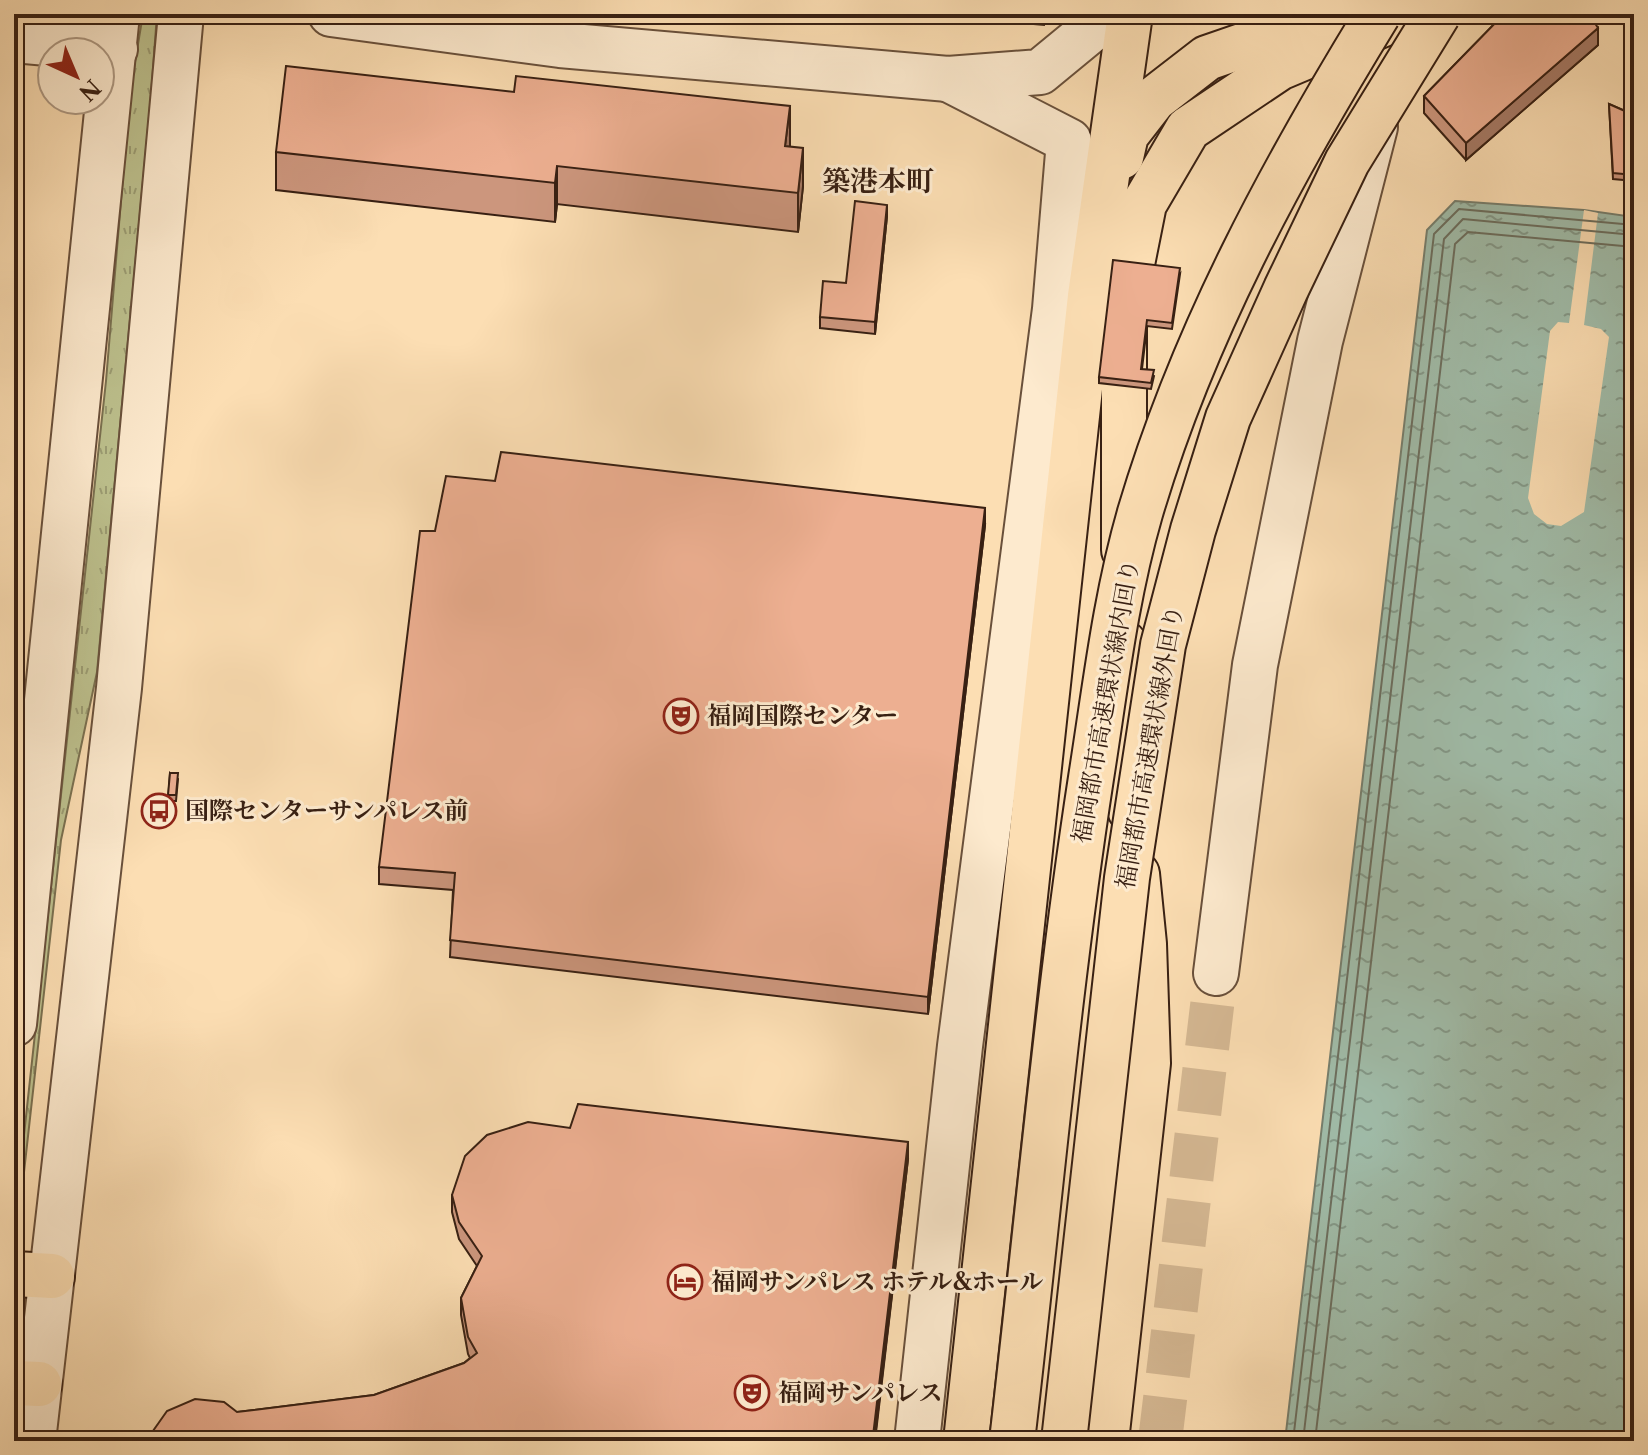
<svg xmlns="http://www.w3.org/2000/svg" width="1648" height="1455" viewBox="0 0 1648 1455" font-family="'Libre Caslon Text','Noto Serif JP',serif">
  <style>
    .grass { fill: url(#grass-tufts); stroke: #7a7050; stroke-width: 2 }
    .water { fill: url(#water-ripples); stroke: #767e6d; stroke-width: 2 }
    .pier { fill: #fcdeb3 }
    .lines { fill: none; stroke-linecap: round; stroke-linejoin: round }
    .shore { stroke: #6c6e5e; stroke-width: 2 }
    .minor-tunnel { stroke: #d5b893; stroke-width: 44; stroke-dasharray: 44 22; stroke-linecap: butt }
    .minor-casing { stroke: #69503b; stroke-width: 48 }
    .major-casing { stroke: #382013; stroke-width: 48 }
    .highway-casing { stroke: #382013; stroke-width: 48 }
    .minor { stroke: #fdeace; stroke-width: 44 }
    .major { stroke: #fcdeb3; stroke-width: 44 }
    .highway { stroke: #fcdeb3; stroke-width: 44 }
    .highway-bridge-casing { stroke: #382013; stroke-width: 48; stroke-linecap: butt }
    .highway-bridge { stroke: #fcdeb3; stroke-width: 44 }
    .wall { fill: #cc967d; stroke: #382013; stroke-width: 2 }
    .shaded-wall { fill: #a67a66; stroke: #382013; stroke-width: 2 }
    .building { fill: #edaf91; stroke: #382013; stroke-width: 2 }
    .labels { text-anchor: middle; stroke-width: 6; stroke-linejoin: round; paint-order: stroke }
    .street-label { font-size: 24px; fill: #382013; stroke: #fdeace }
    .poi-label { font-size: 24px; font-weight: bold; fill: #382013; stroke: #fdeace; text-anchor: start }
    .quarter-label { font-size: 28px; font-weight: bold; fill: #382013; stroke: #fdeace }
  </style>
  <defs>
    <pattern id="grass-tufts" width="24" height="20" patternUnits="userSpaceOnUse" patternTransform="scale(2)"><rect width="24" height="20" fill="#bdc18e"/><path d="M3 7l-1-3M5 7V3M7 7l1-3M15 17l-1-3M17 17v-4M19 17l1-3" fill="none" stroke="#9b9c73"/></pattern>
    <pattern id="water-ripples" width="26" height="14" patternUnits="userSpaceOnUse" patternTransform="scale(2)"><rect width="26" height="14" fill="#a0bca9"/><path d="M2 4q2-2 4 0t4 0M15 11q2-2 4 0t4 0" fill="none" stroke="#839888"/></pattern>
  </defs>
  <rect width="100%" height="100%" fill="#fcdeb3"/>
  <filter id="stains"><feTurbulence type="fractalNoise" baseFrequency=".0025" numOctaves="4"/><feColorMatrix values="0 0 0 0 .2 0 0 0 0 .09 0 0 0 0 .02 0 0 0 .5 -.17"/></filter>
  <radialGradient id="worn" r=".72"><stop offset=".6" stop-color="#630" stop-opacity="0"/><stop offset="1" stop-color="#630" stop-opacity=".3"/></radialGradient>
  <polygon class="grass" points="143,14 157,14 151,95 97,672 61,840 22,1190 18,1190 106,381 130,92"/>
  <polygon class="water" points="1455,201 1584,210 1634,217 1634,1441 1285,1441 1427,230"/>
  <polygon class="pier" points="1584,210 1598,213 1584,325 1601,329 1609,337 1584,512 1561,526 1547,524 1534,514 1528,498 1550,331 1558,322 1569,323"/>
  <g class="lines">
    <g class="shore">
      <polyline points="1293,1441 1434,234 1459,209 1634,225"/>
      <polyline points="1303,1441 1444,239 1463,219 1634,235"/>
      <polyline points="1315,1441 1455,244 1468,232 1634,247"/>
    </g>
    <polyline class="minor-tunnel" points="1160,1441 1216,973"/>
    <g class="minor-casing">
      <g id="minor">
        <polyline points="331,14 560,45 948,79 1040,72 1091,30 1092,14"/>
        <polyline points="14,40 115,49"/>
        <polyline points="1216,973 1255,665 1320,341 1375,127"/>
        <polyline points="14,1024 117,14"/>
        <polyline points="33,1441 119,688 181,14"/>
        <polyline points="917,1441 960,1046 1055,309 1069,141 948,79"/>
      </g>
    </g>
    <g class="major-casing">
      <g id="major">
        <polyline points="14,1274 52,1276"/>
        <polyline points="14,1383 39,1384"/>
      </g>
    </g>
    <g class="highway-casing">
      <g id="highway">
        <polyline points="1121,157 1126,135 1154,99 1207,58 1320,19"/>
        <polyline points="1124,550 1124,304 1144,204 1188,129 1279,68 1388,22"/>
        <polyline points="1124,643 1125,759 1130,810"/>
        <polyline points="966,1441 1090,296 1130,14"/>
        <polyline points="1106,1441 1148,1063 1144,944 1137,874"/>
      </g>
    </g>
    <use href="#minor" class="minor"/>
    <use href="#major" class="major"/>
    <use href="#highway" class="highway"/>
    <g class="highway-bridge-casing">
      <g id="highway-bridge">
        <path d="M1012,1441C1038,1220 1057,998 1091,778C1105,690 1115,599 1140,513C1193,334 1281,172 1378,14"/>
        <polyline points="1064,1441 1127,878 1163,645 1193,530 1228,418 1286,289 1347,162 1438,14"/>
      </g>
    </g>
    <use href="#highway-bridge" class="highway-bridge"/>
  </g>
  <g class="wall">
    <polygon points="1010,14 1052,14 1052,16 1045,16 1044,25 1010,22"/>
    <polygon points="1504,14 1597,14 1594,22 1598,45 1466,160 1424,113 1424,96"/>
    <polygon points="1634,84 1634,107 1631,106 1631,94"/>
    <polygon points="1609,104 1634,115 1634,181 1613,179"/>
    <polygon points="790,146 803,186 798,232 557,204 555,222 276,190 276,152"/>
    <polygon points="887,216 875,334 820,328 820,317 846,283"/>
    <polygon points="1180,274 1172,329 1147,326 1142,369 1154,376 1151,389 1099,383 1099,377"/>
    <polygon points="985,525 928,1014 450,957 453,890 379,884 379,867"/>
    <polygon points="170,773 178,779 176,801 168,801"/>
    <polygon points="570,1128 908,1159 875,1437 237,1412 374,1395 464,1363 470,1358 468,1354 461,1315 461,1298 477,1266 459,1239 452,1212 452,1195"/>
  </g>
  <g class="shaded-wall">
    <polygon points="1590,14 1597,14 1590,32"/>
    <polygon points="1598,28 1598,45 1466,160 1466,143"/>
    <polygon points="790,106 790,145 785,184 785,146"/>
    <polygon points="803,148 803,186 798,232 798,193"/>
    <polygon points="557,166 557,204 555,222 555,183"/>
    <polygon points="887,205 887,216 875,334 875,322"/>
    <polygon points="985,508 985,525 928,1014 928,997"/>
    <polygon points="908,1142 908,1159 875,1441 873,1441"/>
  </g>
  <g class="building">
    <polygon points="1504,14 1590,14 1590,15 1598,28 1466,143 1424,96"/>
    <polygon points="286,66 514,92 516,76 790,106 785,146 803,148 798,193 557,166 555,183 276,152"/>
    <polygon points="1609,104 1634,115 1634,175 1613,173"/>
    <polygon points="855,201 887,205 875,322 820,317 823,281 846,283"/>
    <polygon points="1113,260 1180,268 1172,323 1147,320 1141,369 1154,370 1151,383 1099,377"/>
    <polygon points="501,452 985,508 928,997 450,940 455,873 379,867 420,531 435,531 446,476 495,481"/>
    <polygon points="170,773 178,773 176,795 168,795"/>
    <polygon points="578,1104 908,1142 873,1436 891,1441 148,1441 148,1438 167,1411 195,1399 224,1402 237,1412 374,1395 464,1363 477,1353 468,1337 461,1298 482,1256 459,1222 452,1195 465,1156 487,1135 528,1122 570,1128"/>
  </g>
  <defs>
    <g id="theatre-ring" transform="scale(1.8)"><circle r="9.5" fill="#fdeace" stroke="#8f2418" stroke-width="1.5"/><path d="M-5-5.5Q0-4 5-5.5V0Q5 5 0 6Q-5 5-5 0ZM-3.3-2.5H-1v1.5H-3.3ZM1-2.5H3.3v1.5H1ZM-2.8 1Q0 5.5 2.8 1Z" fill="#8f2418"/></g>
    <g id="bus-ring" transform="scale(1.8)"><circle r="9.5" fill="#fdeace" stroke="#8f2418" stroke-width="1.5"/><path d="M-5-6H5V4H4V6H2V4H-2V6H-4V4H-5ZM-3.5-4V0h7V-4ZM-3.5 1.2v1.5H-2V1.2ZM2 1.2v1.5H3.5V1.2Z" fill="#8f2418"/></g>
    <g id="hotel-ring" transform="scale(1.8)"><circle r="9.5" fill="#fdeace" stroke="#8f2418" stroke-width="1.5"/><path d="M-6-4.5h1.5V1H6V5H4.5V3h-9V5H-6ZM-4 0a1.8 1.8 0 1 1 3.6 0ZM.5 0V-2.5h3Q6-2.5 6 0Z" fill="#8f2418"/></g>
  </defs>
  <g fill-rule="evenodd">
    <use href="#theatre-ring" x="681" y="716"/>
    <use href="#bus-ring" x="159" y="811"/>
    <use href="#hotel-ring" x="685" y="1282"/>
    <use href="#theatre-ring" x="752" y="1393"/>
  </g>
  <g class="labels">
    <g class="street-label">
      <text transform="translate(1106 701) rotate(-80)" y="8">福岡都市高速環状線内回り</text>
      <text transform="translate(1150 747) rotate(-80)" y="8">福岡都市高速環状線外回り</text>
    </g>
    <g class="poi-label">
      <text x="707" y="724">福岡国際センター</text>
      <text x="185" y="819">国際センターサンパレス前</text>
      <text x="711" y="1290">福岡サンパレス ホテル&amp;ホール</text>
      <text x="778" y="1401">福岡サンパレス</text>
    </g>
    <g class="quarter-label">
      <text x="878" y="191">築港本町</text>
    </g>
  </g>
  <rect width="1648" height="1455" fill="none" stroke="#fcdeb3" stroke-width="48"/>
  <rect x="16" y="16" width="1616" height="1423" fill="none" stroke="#382013" stroke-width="4"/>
  <rect x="24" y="24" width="1600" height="1407" fill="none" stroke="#382013" stroke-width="2"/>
  <g transform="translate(76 76) rotate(136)"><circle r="38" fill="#fdeace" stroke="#ae9983" stroke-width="2"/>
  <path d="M0-6L14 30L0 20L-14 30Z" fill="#8f2418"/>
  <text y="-12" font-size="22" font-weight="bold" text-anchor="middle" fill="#382013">N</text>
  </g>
  <rect width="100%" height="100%" filter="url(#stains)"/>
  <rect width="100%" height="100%" fill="url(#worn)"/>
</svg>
